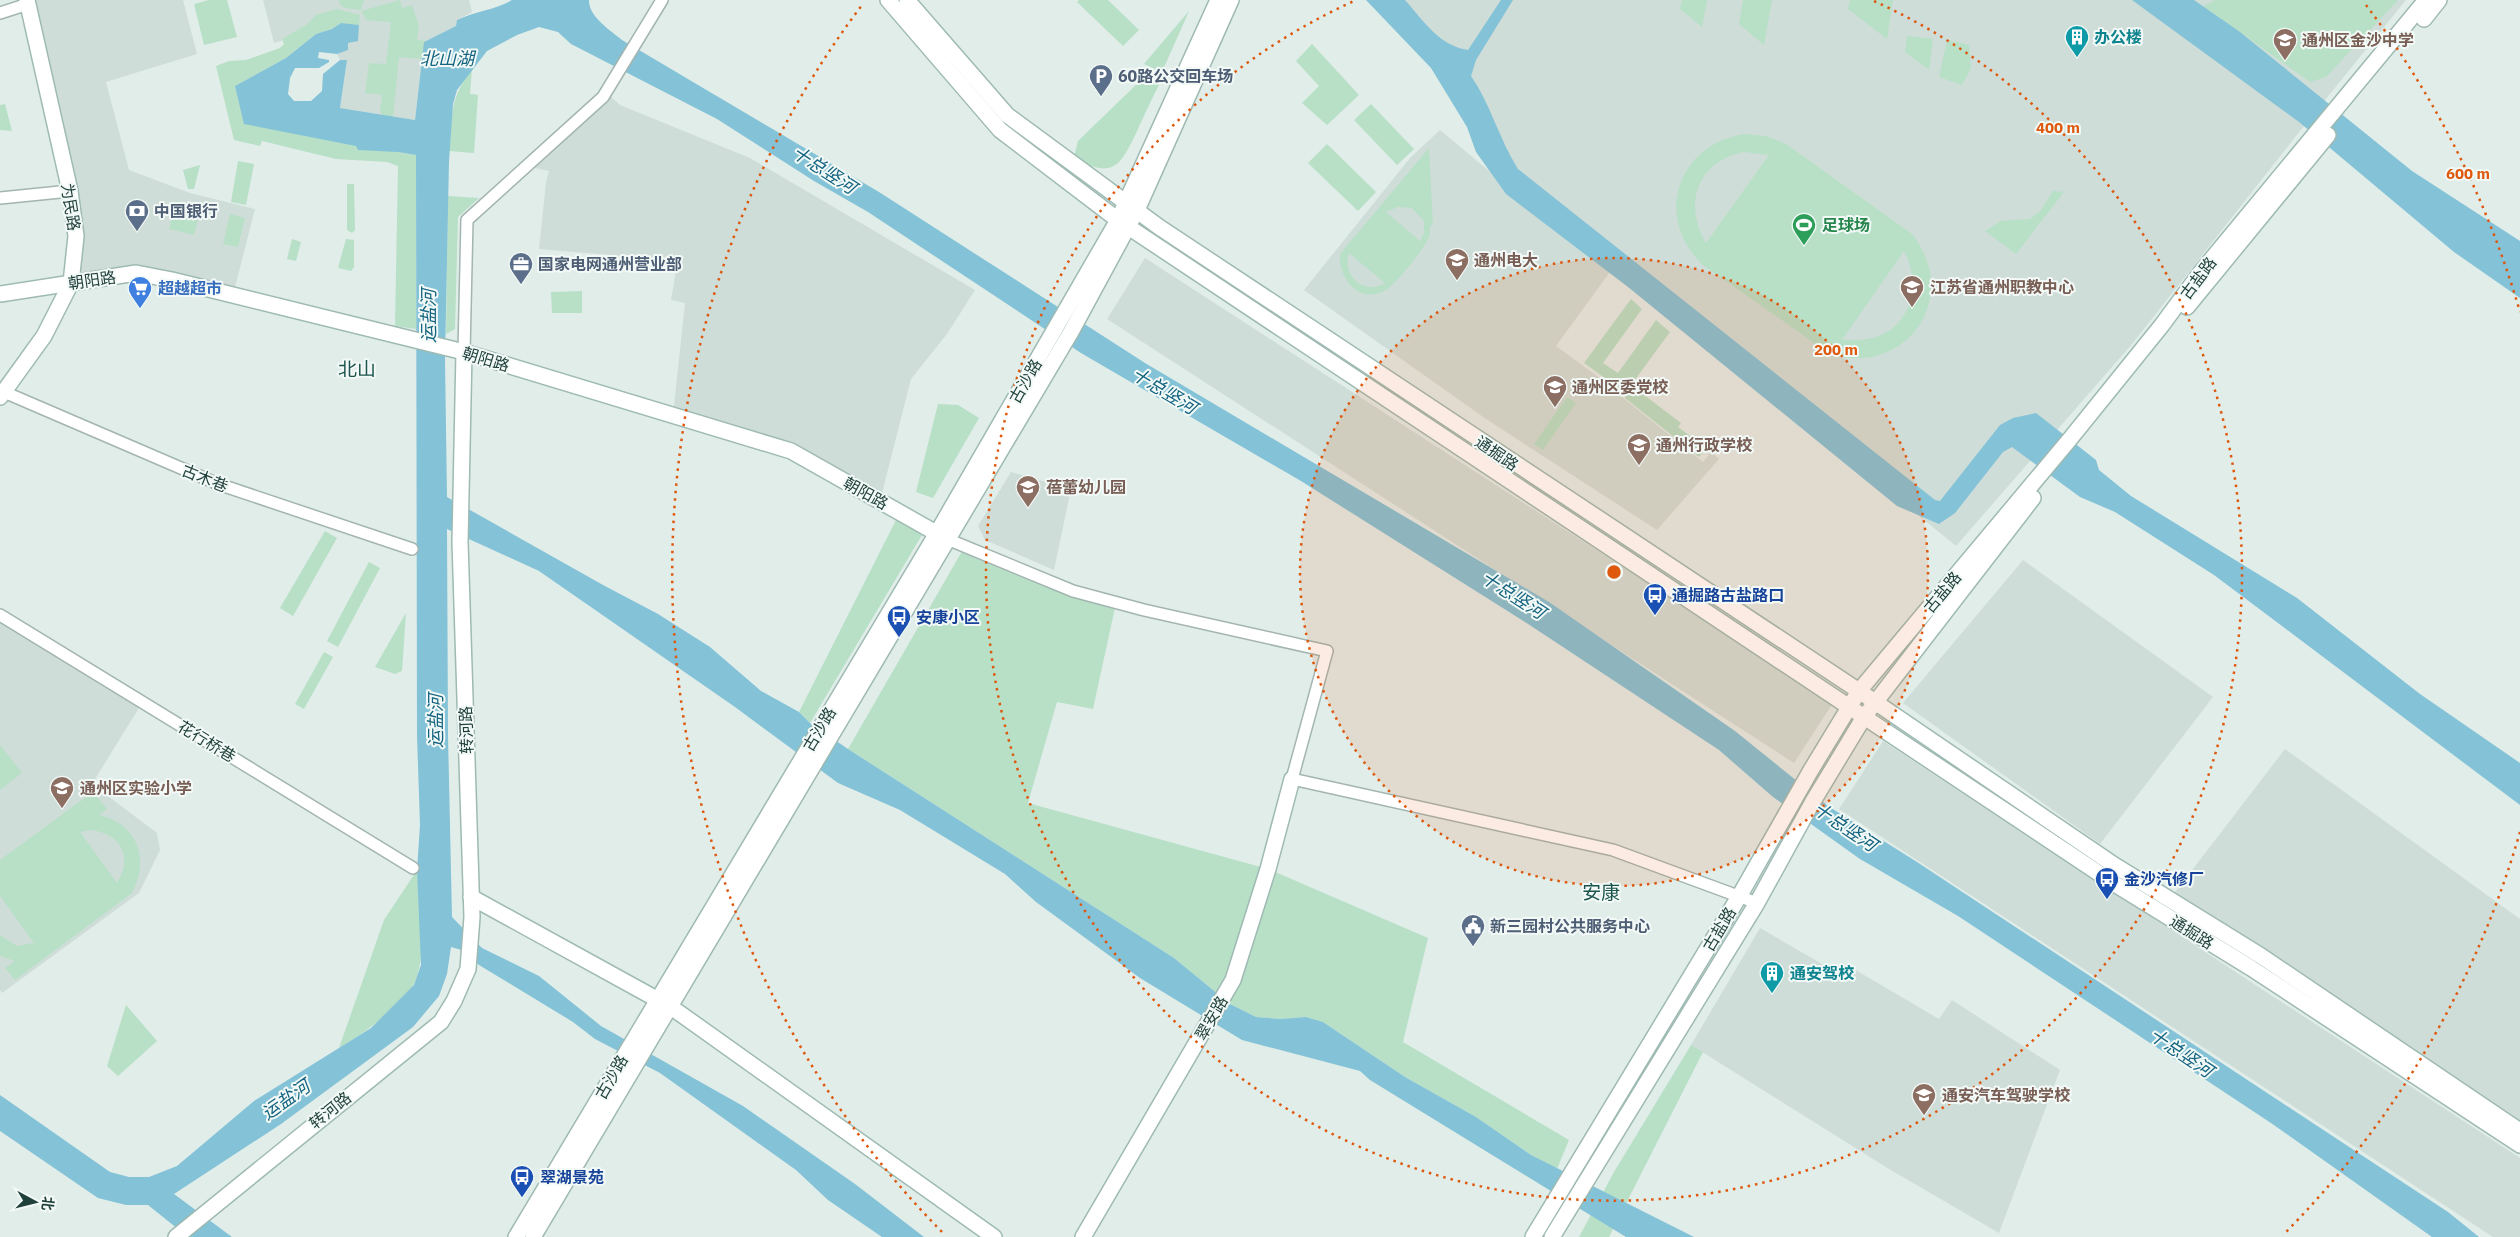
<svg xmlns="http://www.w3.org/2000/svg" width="2520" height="1237" viewBox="0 0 2520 1237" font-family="'IBM Plex Sans','Noto Sans SC',sans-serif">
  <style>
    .built { fill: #cfddd8 }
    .green { fill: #b7e0c7; fill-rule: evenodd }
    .water { fill: #83c2d7 }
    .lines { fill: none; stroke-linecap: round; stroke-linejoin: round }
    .street-casing { stroke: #a3b5b1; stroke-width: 14 }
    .secondary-casing { stroke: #9ebab3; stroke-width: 18 }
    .street { stroke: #fff; stroke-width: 11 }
    .secondary { stroke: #fff; stroke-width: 15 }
    .ring { fill: none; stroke: #de580e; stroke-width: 2.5; stroke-dasharray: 2.5 5 }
    .labels { text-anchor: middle; stroke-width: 4; stroke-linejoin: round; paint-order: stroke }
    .culture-label { font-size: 16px; font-weight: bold; fill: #0d838f; stroke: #f2f9f6; text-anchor: start }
    .education-label { font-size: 16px; font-weight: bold; fill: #785e54; stroke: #f2f9f6; text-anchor: start }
    .service-label { font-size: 16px; font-weight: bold; fill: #4e5e75; stroke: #f2f9f6; text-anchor: start }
    .street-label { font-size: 16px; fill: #1f3f3a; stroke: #f2f9f6 }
    .leisure-label { font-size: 16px; font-weight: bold; fill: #27864d; stroke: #f2f9f6; text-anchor: start }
    .shop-label { font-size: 16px; font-weight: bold; fill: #366cbe; stroke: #f2f9f6; text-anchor: start }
    .transit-label { font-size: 16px; font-weight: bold; fill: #164399; stroke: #f2f9f6; text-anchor: start }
    .water-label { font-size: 18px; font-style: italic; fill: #146481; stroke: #f2f9f6 }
    .quarter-label { font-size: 19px; fill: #19534b; stroke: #f2f9f6 }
    .centre { fill: #de580e; stroke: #f2f9f6; stroke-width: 2.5 }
    .ring-label { font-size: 15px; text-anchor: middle; font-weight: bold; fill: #de580e; stroke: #f2f9f6; stroke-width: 4; stroke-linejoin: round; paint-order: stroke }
  </style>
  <rect width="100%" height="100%" fill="#e1ede9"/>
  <g class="built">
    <polygon points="27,0 183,0 197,54 106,82 129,170 190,193 255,209 233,295 136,273 71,283 76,236"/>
    <polygon points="263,0 469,0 472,12 457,20 456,26 424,42 415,120 340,108 347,60 340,60 337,54 347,50 348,43 351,42 340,23 274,43"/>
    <polygon points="1392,0 2406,0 2300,131 2132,344 1956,546 1616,269 1510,174"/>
    <polygon points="606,92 620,105 750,158 975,290 947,334 911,379 880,501 791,451 673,415 685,303 671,300 677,265 659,259 539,249 546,182 549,171 526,166"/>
    <polygon points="1440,130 1610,272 1556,346 1623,395 1622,397 1703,462 1711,452 1719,459 1657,530 1486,419 1304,290 1410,158"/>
    <polygon points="1145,258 1833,703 1794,763 1107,319"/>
    <polygon points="1011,472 1071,489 1054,570 985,540 978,526"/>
    <polygon points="2023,560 2213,697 2100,844 1903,703"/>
    <polygon points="0,615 142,703 92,784 157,833 160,850 139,893 2,993 0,990"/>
    <polygon points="1883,741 2520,1158 2520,1237 2493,1237 1839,809"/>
    <polygon points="2285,749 2520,919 2520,1121 2173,895"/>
    <polygon points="1760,928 1836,972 1842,962 1939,1019 1952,1000 2060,1070 1999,1233 1889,1169 1691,1045"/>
  </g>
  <g class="green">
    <polygon points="209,0 227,0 237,37 204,45 194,4"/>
    <polygon points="339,0 364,0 361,10 345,8 340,4"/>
    <polygon points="400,0 402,8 412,5 419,26 417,40 425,41 422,59 399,57 393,118 383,117 380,111 382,95 365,93 369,63 386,64 391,22 366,20 361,11"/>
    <polygon points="1079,0 1108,0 1139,30 1123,46 1077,2"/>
    <polygon points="1682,0 1707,0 1702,27 1680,9"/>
    <polygon points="1743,0 1772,0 1764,45 1739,24"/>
    <polygon points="1850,0 1893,0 1887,39 1848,9"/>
    <polygon points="2215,0 2398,0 2326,77 2310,82 2203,6"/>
    <polygon points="337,9 360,15 359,25 341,23 332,29 316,34 286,58 235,86 398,152 416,155 416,329 395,326 398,166 387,162 336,159 262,141 260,146 234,140 216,66 229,61 246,60 280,48 284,44 282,39 306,25 316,15"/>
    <polygon points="1189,11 1162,72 1144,64"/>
    <polygon points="1907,36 1933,39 1929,70 1905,52"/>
    <polygon points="1947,40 1969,45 1971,68 1962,85 1939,77"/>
    <polygon points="1312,44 1359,95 1327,125 1302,103 1319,86 1296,61"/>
    <path d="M472,68L470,94L478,95L474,153L449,151C452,113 449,101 472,68Z"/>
    <path d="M1141,80L1159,85C1151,100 1144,116 1137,131C1121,165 1113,181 1074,157L1078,141Z"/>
    <polygon points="5,104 12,131 0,130 0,105"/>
    <polygon points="1371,104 1414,149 1397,165 1354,120"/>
    <path d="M1744,134L1766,136L1786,144L1912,234C1930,257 1937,285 1926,312C1912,349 1869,367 1832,354C1820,350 1808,338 1797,331C1766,309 1735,287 1704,266C1653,219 1676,145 1744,134ZM1744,152L1769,155L1706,243C1683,204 1697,161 1744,152ZM1904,251C1922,283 1912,328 1872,338C1862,341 1852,340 1842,340Z"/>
    <polygon points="1327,144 1376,192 1358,211 1308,163"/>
    <path d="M1429,148L1433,225L1430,226C1430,231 1430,237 1427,241C1422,251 1394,287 1384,291C1359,304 1338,278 1340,254ZM1398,207L1412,208L1424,221V233L1420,241L1386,212ZM1349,253L1385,283C1364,296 1341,275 1349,253Z"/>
    <polygon points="238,161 254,164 246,205 231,202"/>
    <polygon points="200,165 194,189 188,189 183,170"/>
    <polygon points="347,184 354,184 355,230 352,233 347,230"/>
    <polygon points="2053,191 2064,192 2016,254 1985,231 2001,221 2030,219 2040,211"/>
    <polygon points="448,196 479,198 458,217 455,329 446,334"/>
    <polygon points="176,201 201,207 194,235 169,229"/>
    <polygon points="230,214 245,218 238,247 223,244"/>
    <polygon points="292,239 301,242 296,261 287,259"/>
    <polygon points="346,239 354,240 354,267 351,271 338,268"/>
    <polygon points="582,291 582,313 552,313 551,292"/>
    <polygon points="1631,299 1642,309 1603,363 1618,373 1656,320 1670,332 1631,385 1681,423 1678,427 1706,448 1699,457 1625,398 1627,394 1584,363"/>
    <polygon points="1567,397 1576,403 1543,450 1534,444"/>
    <polygon points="938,404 958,405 979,418 933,498 916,492"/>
    <polygon points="896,520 922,535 810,723 799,712"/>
    <polygon points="325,531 337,538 293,616 280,608"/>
    <polygon points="965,546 1116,603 1093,709 1057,702 1028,803 1268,869 1428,938 1403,1042 1569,1140 1557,1169 1531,1155 1476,1117 1405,1077 1323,1022 1306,1017 1280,1019 1256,1017 1230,1004 1174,958 848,749"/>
    <polygon points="369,562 380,568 338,647 327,641"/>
    <polygon points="406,613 402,671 395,674 375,667"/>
    <polygon points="324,652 333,657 304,709 295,704"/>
    <polygon points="0,745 22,773 0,790"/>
    <path d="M93,792L107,809L99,815C138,824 150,859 132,893L15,980L5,968L15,961L0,956V935L17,946L34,943L0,896V860ZM90,830C120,833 134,856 117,883L80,832Z"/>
    <path d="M417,870C420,902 428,955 414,984C405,1005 359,1036 339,1048L384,920Z"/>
    <polygon points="126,1005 157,1041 118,1076 107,1066"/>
    <polygon points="1691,1045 1703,1052 1609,1237 1579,1237 1614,1172"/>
  </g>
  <g class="water">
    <path d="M512,0H589C588,16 611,31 622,40L879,192L1145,363L1549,602L1735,731L1828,806L1917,862L2290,1108L2448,1212L2479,1237H2432L2271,1123L1958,916L1860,859L1773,797L1719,750L1525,622L1301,481L1081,353L868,212L814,181L717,119L571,44L558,32L539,27L517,35L487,51L457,90L453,104L449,161L445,360L447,497L603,585L658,614L710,647L761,691L799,712L810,723L848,749L1174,958L1230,1004L1256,1017L1280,1019L1306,1017L1323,1022L1405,1077L1476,1117L1531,1155L1694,1237H1626L1370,1080L1360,1071L1242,1040L1140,978L1036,902L1005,874L900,810L838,783L735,707L539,571L447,529L448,735L452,917L482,948L539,976L601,1026L743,1106L855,1184L924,1237H882L828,1200L796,1170L660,1073L595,1039L573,1022L479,965L465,951L451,947L447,974L439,996L413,1027L281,1124L174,1194L232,1237H188L148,1205H126L98,1198L0,1131V1095L110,1172L129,1177H149L177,1166L254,1101L371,1028L414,985L421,965L417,870L420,825L417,735L416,155L398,152L358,150L356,146L244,124L235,86L286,58L316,34L332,29L341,23L359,25L358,41L348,43V50L337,54L319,52L318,58L329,60V62L319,68H295L290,78L288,94L294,101H311L322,91L323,74L340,60H347L340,108L415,120L424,42L456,26L457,20C475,11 495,10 512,0Z"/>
    <path d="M1366,0H1405C1423,20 1439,46 1468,50L1501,0H1513L1476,60L1471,76C1491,105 1499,139 1518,169L1935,500L1940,501L2000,425L2013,418L2036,413L2096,460L2099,470L2131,496L2297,598L2420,694L2520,763V805L2214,575L2115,512L2080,497L2012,447L2003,452L1955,513L1939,524L1897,506L1628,287L1506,194L1476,152L1467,127L1431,68Z"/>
    <polygon points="2132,0 2194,0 2240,32 2412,171 2520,241 2520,298 2454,252 2299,122"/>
  </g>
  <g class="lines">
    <g class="street-casing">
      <g id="street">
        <polyline points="0,13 28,4"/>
        <polyline points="0,198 70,191"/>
        <polyline points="464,352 467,220 603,97 662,0"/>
        <polyline points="4,392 218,484 412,549"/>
        <polyline points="947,539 1073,591 1144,610 1327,651 1292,779"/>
        <polyline points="0,615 413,868"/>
        <polyline points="1292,779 1613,850 1757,903"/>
      </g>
    </g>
    <g class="secondary-casing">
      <g id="secondary">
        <polyline points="888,0 1000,130 1118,220 2115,884 2251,968 2520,1145"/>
        <polyline points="907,0 1007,115 1159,227 1859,691 2114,865 2261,956 2520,1131"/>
        <polyline points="2424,19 2439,0"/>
        <polyline points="0,294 136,273 172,280 464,352 791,451 945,538"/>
        <polyline points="2187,307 2328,135"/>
        <polyline points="0,397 44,336 71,283 76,236 70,191 27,0"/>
        <polyline points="471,897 671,1007 994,1237"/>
        <polyline points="176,1237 441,1022 454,1001 468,969 472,917 460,542 464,352"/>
        <polyline points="516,1237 937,533 1118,220 1218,0"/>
        <polyline points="533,1237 1071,332 1137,210 1231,0"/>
        <polyline points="1083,1237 1233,980 1268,869 1292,779"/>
        <polyline points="1533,1237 1740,895 1811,770 1859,691 2070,439 2162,325 2201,272 2426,0"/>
        <polyline points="1552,1237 1757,903 1812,803 1864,717 2033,498"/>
      </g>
    </g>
    <use href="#street" class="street"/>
    <use href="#secondary" class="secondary"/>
  </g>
  <circle cx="1614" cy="572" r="314" fill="#de580e" fill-opacity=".12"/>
  <g class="ring">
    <circle cx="1614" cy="572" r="314"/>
    <path d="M1874 1A628 628 0 1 1 1354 1"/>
    <path d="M2520 832A942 942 0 0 1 2286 1232M942 1232A942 942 0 0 1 862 5M2366 5A942 942 0 0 1 2520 312"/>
  </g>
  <defs>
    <g id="building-pin" transform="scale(1.25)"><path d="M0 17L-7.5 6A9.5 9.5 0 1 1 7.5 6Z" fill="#0f9aa8" stroke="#f2f9f6"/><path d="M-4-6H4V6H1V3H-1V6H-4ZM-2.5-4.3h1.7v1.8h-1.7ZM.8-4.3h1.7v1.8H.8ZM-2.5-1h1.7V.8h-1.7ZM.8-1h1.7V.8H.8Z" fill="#fff"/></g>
    <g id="school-pin" transform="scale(1.25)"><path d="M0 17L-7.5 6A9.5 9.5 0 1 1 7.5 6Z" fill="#8d6e63" stroke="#f2f9f6"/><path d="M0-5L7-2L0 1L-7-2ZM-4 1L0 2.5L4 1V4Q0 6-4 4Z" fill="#fff"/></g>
    <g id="parking-pin" transform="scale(1.25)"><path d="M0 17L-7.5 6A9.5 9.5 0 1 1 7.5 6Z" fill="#5c6f8a" stroke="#f2f9f6"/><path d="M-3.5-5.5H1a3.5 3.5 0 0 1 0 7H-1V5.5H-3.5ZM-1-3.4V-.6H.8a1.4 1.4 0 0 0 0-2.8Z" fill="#fff"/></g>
    <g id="bank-pin" transform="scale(1.25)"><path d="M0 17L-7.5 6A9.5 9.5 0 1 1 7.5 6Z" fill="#5c6f8a" stroke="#f2f9f6"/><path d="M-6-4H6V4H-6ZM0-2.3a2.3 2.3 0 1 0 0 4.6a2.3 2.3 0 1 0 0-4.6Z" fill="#fff"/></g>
    <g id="stadium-pin" transform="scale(1.25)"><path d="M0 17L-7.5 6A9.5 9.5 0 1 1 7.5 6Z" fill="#2e9e5b" stroke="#f2f9f6"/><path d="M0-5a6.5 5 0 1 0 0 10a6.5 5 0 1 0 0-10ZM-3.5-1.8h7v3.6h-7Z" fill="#fff"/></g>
    <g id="office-pin" transform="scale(1.25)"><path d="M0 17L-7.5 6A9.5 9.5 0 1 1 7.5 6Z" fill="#5c6f8a" stroke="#f2f9f6"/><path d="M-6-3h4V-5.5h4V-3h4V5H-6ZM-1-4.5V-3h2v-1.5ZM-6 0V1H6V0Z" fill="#fff"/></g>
    <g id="supermarket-pin" transform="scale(1.25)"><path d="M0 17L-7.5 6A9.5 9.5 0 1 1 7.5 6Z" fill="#3f7fe0" stroke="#f2f9f6"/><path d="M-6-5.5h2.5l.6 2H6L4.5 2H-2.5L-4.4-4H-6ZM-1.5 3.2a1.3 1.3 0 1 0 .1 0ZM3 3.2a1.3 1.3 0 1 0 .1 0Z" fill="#fff"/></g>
    <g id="bus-pin" transform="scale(1.25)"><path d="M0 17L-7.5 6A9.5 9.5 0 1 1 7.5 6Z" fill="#1a4fb4" stroke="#f2f9f6"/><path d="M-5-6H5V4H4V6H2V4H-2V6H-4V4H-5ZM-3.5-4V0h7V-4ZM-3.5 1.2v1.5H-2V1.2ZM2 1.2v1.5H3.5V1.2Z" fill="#fff"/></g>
    <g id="civic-pin" transform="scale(1.25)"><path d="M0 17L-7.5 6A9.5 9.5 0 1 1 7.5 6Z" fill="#5c6f8a" stroke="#f2f9f6"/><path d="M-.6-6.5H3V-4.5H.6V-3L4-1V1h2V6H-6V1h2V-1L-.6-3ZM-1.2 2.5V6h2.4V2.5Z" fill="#fff"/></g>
  </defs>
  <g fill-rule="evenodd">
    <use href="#building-pin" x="2077" y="37"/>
    <use href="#school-pin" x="2285" y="40"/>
    <use href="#parking-pin" x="1101" y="76"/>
    <use href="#bank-pin" x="137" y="211"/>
    <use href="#stadium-pin" x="1804" y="225"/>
    <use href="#school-pin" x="1457" y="260"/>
    <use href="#office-pin" x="521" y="264"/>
    <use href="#school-pin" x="1912" y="287"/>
    <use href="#supermarket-pin" x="140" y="288"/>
    <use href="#school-pin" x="1555" y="387"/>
    <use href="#school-pin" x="1639" y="445"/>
    <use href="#school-pin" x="1028" y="487"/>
    <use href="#bus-pin" x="1655" y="595"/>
    <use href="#bus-pin" x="899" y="617"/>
    <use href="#school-pin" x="62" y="788"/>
    <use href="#bus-pin" x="2107" y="879"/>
    <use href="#civic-pin" x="1473" y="926"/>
    <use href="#building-pin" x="1772" y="973"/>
    <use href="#school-pin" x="1924" y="1095"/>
    <use href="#bus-pin" x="522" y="1177"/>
  </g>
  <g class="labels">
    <g class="culture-label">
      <text x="2094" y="43">办公楼</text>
      <text x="1790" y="979">通安驾校</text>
    </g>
    <g class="education-label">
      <text x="2302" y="46">通州区金沙中学</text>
      <text x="1474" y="266">通州电大</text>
      <text x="1930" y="293">江苏省通州职教中心</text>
      <text x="1572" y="393">通州区委党校</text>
      <text x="1656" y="451">通州行政学校</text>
      <text x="1046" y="493">蓓蕾幼儿园</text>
      <text x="80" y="794">通州区实验小学</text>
      <text x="1942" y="1101">通安汽车驾驶学校</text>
    </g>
    <g class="service-label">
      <text x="1118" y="82">60路公交回车场</text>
      <text x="154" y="217">中国银行</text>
      <text x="538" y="270">国家电网通州营业部</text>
      <text x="1490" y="932">新三园村公共服务中心</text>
    </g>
    <g class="street-label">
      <text transform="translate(71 207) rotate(81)" y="6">为民路</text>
      <text transform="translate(2198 278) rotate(-53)" y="6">古盐路</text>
      <text transform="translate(92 280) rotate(-8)" y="6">朝阳路</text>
      <text transform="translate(486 359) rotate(17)" y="6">朝阳路</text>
      <text transform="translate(1025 381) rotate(-60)" y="6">古沙路</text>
      <text transform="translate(1497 453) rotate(34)" y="6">通掘路</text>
      <text transform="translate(205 478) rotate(22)" y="6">古木巷</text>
      <text transform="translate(866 493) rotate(29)" y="6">朝阳路</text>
      <text transform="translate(1942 592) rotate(-50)" y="6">古盐路</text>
      <text transform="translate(819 729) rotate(-59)" y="6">古沙路</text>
      <text transform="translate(466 730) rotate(-92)" y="6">转河路</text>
      <text transform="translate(207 741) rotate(31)" y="6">花行桥巷</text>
      <text transform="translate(1719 929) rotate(-59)" y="6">古盐路</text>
      <text transform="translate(2192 932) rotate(32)" y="6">通掘路</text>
      <text transform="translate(1211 1018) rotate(-60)" y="6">翠安路</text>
      <text transform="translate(611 1077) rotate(-60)" y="6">古沙路</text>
      <text transform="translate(330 1110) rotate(-39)" y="6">转河路</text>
    </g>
    <g class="leisure-label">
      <text x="1822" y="231">足球场</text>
    </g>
    <g class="shop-label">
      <text x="158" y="294">超越超市</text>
    </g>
    <g class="transit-label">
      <text x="1672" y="601">通掘路古盐路口</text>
      <text x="916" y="623">安康小区</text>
      <text x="2124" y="885">金沙汽修厂</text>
      <text x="540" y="1183">翠湖景苑</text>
    </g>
    <g class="water-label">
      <text x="447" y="65">北山湖</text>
      <text transform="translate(824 170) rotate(33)" y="6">十总竖河</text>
      <text transform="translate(429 316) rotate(-90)" y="6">运盐河</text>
      <text transform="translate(1164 391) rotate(31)" y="6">十总竖河</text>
      <text transform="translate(1513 595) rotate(33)" y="6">十总竖河</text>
      <text transform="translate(436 721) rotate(-90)" y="6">运盐河</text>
      <text transform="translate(1845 827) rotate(34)" y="6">十总竖河</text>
      <text transform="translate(2181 1053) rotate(34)" y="6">十总竖河</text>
      <text transform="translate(286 1100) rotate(-35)" y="6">运盐河</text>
    </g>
    <g class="quarter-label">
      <text x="357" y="376">北山</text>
      <text x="1601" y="899">安康</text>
    </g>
  </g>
  <circle cx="1614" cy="572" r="8" class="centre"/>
  <g class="ring-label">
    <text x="2058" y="133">400 m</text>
    <text x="2468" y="179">600 m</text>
    <text x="1836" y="355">200 m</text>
  </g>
  <g transform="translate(35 1202) rotate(97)" stroke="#f2f9f6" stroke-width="4" paint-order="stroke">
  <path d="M0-4L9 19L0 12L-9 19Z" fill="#1f3f3a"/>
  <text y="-8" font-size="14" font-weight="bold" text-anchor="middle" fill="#1f3f3a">北</text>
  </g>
</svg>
